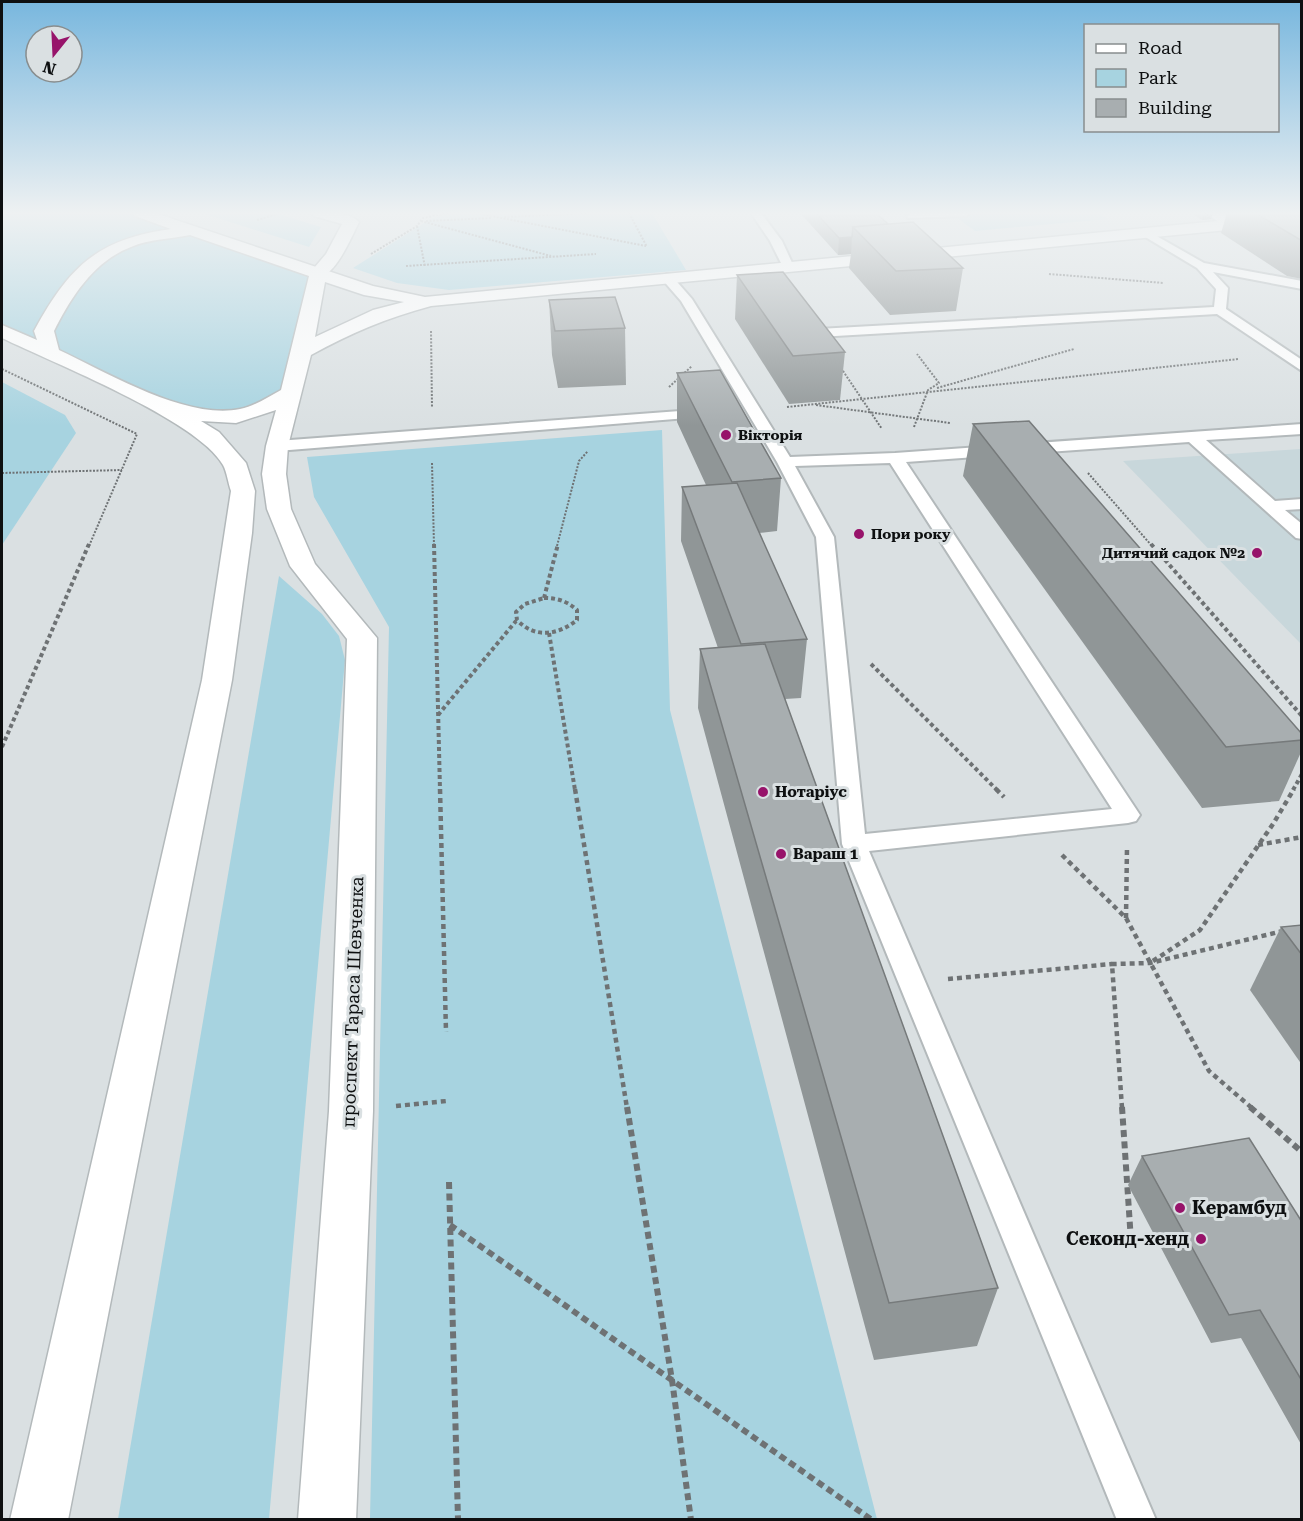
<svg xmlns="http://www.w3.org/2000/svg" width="1303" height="1521" viewBox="0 0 1303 1521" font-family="'Roboto Serif',serif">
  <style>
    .built { fill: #c8d7db }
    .green { fill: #a7d3e0 }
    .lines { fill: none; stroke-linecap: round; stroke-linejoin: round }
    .lane-casing { stroke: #b3b9bb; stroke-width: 4 }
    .street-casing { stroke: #b3b9bb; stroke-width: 3 }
    .secondary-casing { stroke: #b3b9bb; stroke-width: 3 }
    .path-far3 { stroke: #6e7274; stroke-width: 2; stroke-dasharray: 2 1.5; stroke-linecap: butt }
    .path-far2 { stroke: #6e7274; stroke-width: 4; stroke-dasharray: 4 3; stroke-linecap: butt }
    .path-far1 { stroke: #6e7274; stroke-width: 4.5; stroke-dasharray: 5 4; stroke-linecap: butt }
    .path { stroke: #6e7274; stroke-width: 6; stroke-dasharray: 7 4.5; stroke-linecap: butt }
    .lane { fill: #fff; fill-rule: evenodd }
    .street { fill: #fff; fill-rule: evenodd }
    .secondary { fill: #fff; fill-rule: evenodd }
    .wall { fill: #909697 }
    .shaded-wall { fill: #767a7b }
    .building { fill: #a8aeb0; stroke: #767a7b; stroke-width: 1.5 }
    .poi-dot { fill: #97136a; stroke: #dae0e2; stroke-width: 2 }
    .labels { text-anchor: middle; stroke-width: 6; stroke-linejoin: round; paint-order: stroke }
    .far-poi-label { font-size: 14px; font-weight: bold; fill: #0e1011; stroke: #dae0e2; text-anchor: start }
    .poi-label { font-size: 15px; font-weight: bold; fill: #0e1011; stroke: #dae0e2; text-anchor: start }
    .near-street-label { font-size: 18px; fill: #0e1011; stroke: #dae0e2 }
    .near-poi-label { font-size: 18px; font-weight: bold; fill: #0e1011; stroke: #dae0e2; text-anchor: start }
  </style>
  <rect width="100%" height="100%" fill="#dae0e2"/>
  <polygon class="built" points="1301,449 1301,644 1123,461"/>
  <g class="green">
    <polygon points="2,213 140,213 318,274 302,352 273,404 208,417 150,400 2,331"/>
    <polygon points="202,213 275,213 321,227 309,247"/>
    <polygon points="454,213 652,213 686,270 449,290 397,283 353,268 432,218"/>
    <polygon points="1098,213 1108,219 975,231 952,214"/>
    <polygon points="2,382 65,415 76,433 2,545"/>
    <polygon points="662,430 670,710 877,1519 370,1519 389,627 314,497 307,457"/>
    <polygon points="279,576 322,614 339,636 345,660 269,1519 118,1519"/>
  </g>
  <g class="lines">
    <g class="lane-casing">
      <g id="lane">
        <polygon points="751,213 761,213 782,241 794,267 792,269 784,269 770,241"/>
        <polygon points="912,213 971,213 966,216 908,218 907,216"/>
        <polygon points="1146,230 1204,263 1302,281 1302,289 1213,272 1228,288 1226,309 1302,360 1302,371 1217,314 818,337 811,333 818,329 1214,307 1216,289 1197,268 1142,235 1141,233"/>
        <path d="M667,274L671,275L692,299L790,457L895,453L1302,424V434L1206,440L1275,501L1302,499V509L1285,510L1302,524V539L1296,538L1189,442L906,462L1140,815L1136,821L1128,823L869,851L1156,1520H1117L842,844L816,537L777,462L681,301L661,278ZM890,463L1112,809L865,834L834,537L795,466Z"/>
        <polygon points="707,409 712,410 714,413 712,416 277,451 269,446 277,441"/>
      </g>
    </g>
    <g class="street-casing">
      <g id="street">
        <path d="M311,213C326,213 349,211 359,222C351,238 333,283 312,278L309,274L326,254L342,224L314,216Z"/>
        <polygon points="1205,213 1224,213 1242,225 1240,228 1228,228"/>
      </g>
    </g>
    <g class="secondary-casing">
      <path id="secondary" d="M132,213H155L373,286L425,297L1302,213V223L431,306C386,318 351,333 311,355L288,446L286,474L291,509L315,564L377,638L373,1111L356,1520H298L329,1111L347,639L290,566L267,509L262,474L266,446L276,410L236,423L201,421L219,432L246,463L255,491L252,533L232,680L68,1520H10L202,680L231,491C228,483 227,472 223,465C198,420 51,362 2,338V325L37,340L34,331C69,267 97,239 171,229L135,216ZM190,235L309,276L281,390C268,397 255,406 240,409C186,420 108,373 59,350L54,331C71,297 94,261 131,247C149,239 171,239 190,235ZM325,282L364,295L404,302L373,310L315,337Z"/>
    </g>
    <g class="path-far3">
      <polyline points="476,213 646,246"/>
      <polyline points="629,213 647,247"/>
      <polyline points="504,217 593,213"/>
      <polyline points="257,220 277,214"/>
      <polyline points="421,221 551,256"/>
      <polyline points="426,221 491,218"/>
      <polyline points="417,226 425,267"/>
      <polyline points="371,254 417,226 423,218 448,213"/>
      <polyline points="406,266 596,254"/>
      <polyline points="1049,274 1164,283"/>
      <polyline points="431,331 432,407"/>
      <polyline points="841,368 882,429"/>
      <polyline points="2,369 137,434 89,546"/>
      <polyline points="669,387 692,366"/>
      <polyline points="937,388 1074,349"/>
      <polyline points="816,405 950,423"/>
      <polyline points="787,407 1239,359"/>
      <polyline points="914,427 928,390 939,383 917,354"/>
      <polyline points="432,463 434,546"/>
      <polyline points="2,473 122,470"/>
      <polyline points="1088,473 1152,546"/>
      <polyline points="557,546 579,461 588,451"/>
    </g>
    <g class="path-far2">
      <polyline points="434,544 440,790"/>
      <polyline points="1151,544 1302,716"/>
      <polyline points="544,598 558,544"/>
      <path d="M544,598C557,598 567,601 577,610V620C558,635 535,639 517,620L516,612L525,604Z"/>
      <polyline points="549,633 575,790"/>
      <polyline points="871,664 997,790"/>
      <polyline points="438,715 516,621"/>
      <polyline points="2,747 89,544"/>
      <polyline points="1293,790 1302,774"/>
    </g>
    <g class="path-far1">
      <polyline points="440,789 446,1032"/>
      <polyline points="575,789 627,1108"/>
      <polyline points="996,789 1004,797"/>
      <polyline points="1258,845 1302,837"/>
      <polyline points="1062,855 1126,918 1209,1071 1252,1108"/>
      <polyline points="1126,918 1127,847"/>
      <polyline points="1153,961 1200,930 1273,824 1294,789"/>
      <polyline points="948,979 1112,964"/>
      <polyline points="396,1106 447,1101"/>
      <polyline points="1122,1108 1112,964 1150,963 1283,931"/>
    </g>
    <g class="path">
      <polyline points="627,1107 672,1380 691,1520"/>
      <polyline points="1122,1107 1131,1241"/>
      <polyline points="1250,1107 1302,1152"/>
      <polyline points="449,1182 458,1520"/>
      <polyline points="450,1225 872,1520"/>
    </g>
    <use href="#lane" class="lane"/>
    <use href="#street" class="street"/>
    <use href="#secondary" class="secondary"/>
  </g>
  <g class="wall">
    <polygon points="803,213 876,213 888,224 963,268 956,311 890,315 849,268 851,254 838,255 802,215"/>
    <polygon points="1191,213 1213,213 1211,219 1202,220"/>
    <polygon points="1227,213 1302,213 1302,279 1287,276 1221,233"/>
    <polygon points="737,275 845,352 840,400 789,404 735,319"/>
    <polygon points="549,300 625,328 626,385 558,388 552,355"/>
    <polygon points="677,373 781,478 777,531 759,533 807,639 801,698 785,699 998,1288 977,1346 874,1360 698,708 700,649 718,648 681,541 682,487 706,485 677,422"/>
    <polygon points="973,424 1302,734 1302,750 1279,801 1202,808 963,476"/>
    <polygon points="1302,925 1302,1065 1250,990 1281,927"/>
    <polygon points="1142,1156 1302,1222 1302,1446 1241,1338 1211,1343 1128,1185"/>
  </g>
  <g class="shaded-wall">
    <polygon points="1204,213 1213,213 1211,219 1202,220"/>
    <polygon points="852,237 851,254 838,255 839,238"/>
  </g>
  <g class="building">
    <polygon points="816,213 876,213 888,224 853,227 852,237 839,238"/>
    <polygon points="1255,213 1302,213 1302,240 1299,239"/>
    <polygon points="913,222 963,268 896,271 853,227"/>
    <polygon points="783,272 845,352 793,356 737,275"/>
    <polygon points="615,297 625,328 555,331 549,300"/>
    <polygon points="720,370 781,478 732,482 677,373"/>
    <polygon points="1029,421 1302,734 1302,740 1226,747 973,424"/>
    <polygon points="737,483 807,639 741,644 682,487"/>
    <polygon points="765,644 998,1288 889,1303 700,649"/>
    <polygon points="1302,925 1302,955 1281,927"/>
    <polygon points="1249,1138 1302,1222 1302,1381 1260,1310 1229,1315 1142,1156"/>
  </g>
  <linearGradient id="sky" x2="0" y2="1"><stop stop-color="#78b7de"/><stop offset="0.5" stop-color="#eef1f2"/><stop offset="1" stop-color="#eef1f2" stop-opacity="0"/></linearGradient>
  <rect width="1303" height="426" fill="url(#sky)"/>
  <g class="poi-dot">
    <circle cx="726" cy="435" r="6"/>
    <circle cx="859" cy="534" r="6"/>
    <circle cx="1257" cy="553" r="6"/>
    <circle cx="763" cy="792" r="6"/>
    <circle cx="781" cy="854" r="6"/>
    <circle cx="1180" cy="1208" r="6"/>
    <circle cx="1201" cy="1239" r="6"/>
  </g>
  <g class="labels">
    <g class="far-poi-label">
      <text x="738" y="440">Вікторія</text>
      <text x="871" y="539">Пори року</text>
      <text x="1245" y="558" text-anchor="end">Дитячий садок №2</text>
    </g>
    <g class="poi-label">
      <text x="775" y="797">Нотаріус</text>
      <text x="793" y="859">Вараш 1</text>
    </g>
    <g class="near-street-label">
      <text transform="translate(353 1002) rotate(-88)" y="6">проспект Тараса Шевченка</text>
    </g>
    <g class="near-poi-label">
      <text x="1192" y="1214">Керамбуд</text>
      <text x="1189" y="1245" text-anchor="end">Секонд-хенд</text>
    </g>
  </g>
  <rect width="1303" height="1521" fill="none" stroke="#0e1011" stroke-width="6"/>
  <rect x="1084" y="24" width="195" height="108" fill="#dae0e2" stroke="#888d8e" stroke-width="1.5"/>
  <rect x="1096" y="44" width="30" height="9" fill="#ffffff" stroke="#888d8e" stroke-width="1.5"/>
  <text x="1138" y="54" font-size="18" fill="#0e1011">Road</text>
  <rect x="1096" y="69" width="30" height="18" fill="#a7d3e0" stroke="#888d8e" stroke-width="1.5"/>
  <text x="1138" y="84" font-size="18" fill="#0e1011">Park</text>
  <rect x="1096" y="99" width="30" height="18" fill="#a8aeb0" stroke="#888d8e" stroke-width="1.5"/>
  <text x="1138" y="114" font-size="18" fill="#0e1011">Building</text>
  <g transform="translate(54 54) rotate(198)"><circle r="28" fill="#dae0e2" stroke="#888d8e" stroke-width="1.5"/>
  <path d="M0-4.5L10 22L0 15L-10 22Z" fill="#97136a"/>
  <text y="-9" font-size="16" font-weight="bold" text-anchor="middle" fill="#0e1011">N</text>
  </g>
</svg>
